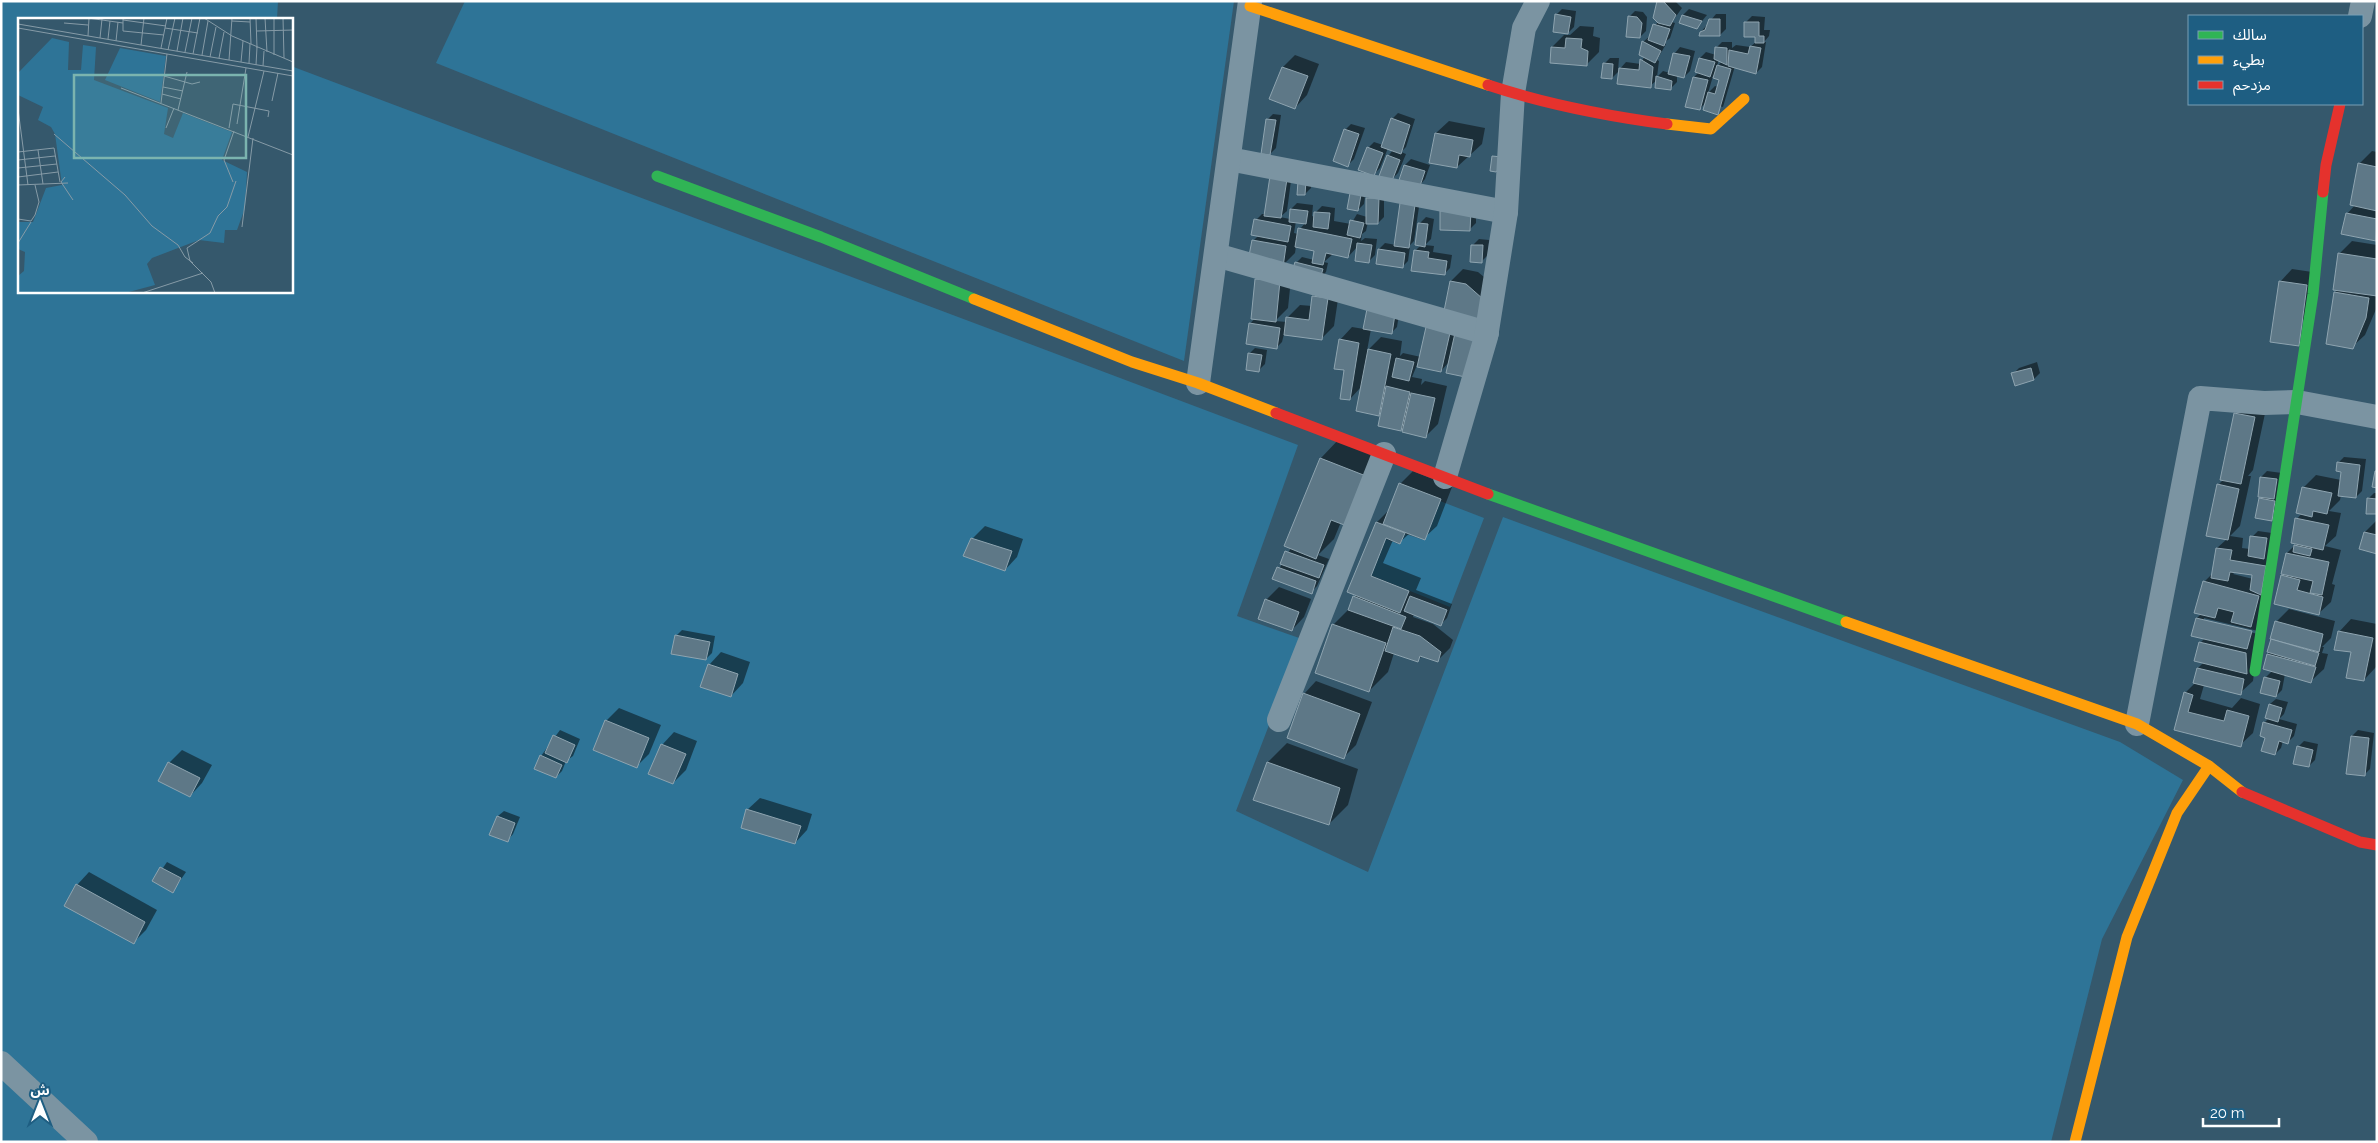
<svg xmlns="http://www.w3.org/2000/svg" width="2378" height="1143" viewBox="0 0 2378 1143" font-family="Raleway,'Noto Sans Arabic',sans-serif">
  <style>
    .green { fill: #2e7497 }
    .shadow { fill: #0007; fill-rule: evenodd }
    .building { fill: #5e7887; stroke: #8ea4b0 }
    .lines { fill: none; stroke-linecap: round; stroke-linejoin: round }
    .street { stroke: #7b94a2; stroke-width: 24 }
    .fast { stroke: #30b455; stroke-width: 11 }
    .slow { stroke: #ff9f0a; stroke-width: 11 }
    .jam { stroke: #e5322d; stroke-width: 11 }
    .inset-road { fill: none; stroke: #869ba7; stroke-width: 1 }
    .view { fill: #7bb4af; fill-opacity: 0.15; stroke: #7bb4af; stroke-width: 2.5 }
    .inset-edge { fill: none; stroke: #fff; stroke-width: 2.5 }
  </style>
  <rect width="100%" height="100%" fill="#35586c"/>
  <g class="green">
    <polygon points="1,1 278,1 277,19 19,19 19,291 291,291 291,66 1298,445 1237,616 1302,639 1236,811 1368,872 1503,517 2120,742 2183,780 2102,939 2051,1142 1,1142"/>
    <polygon points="465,1 1234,1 1184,361 436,63"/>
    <polygon points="1440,501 1484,518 1450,607 1370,575 1384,538 1398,544 1402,533 1424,540"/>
  </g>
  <g class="shadow">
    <polygon points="1658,1 1675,1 1682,8 1672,22 1675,23 1670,38 1664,43 1666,44 1657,60 1659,61 1657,77 1663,71 1670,73 1675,53 1680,47 1695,51 1690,71 1684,77 1677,75 1677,82 1671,88 1657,80 1650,86 1620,70 1612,78 1604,64 1610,58 1619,58 1618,71 1626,62 1641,64 1644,57 1643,42 1650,36 1658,21"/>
    <polygon points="1562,9 1576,11 1574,27 1568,33 1556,15"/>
    <polygon points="1689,9 1707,15 1697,27 1683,15"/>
    <polygon points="1635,11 1643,12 1647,17 1646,31 1640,37 1629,17"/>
    <polygon points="1716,14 1726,14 1726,29 1720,35 1701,32"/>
    <path d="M1752,16L1765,17L1764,30H1770L1769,36L1764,42H1766L1762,67L1756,73L1735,66L1723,107L1706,102L1700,109L1694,77L1699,72L1700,58L1706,52L1716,55V48L1722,42H1732V48L1736,45L1750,47L1756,42V35L1746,22ZM1719,59L1722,61L1717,67ZM1713,76L1721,79L1718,87L1715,86L1708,93Z"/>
    <polygon points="1580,26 1594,27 1593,36 1600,38 1599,52 1587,64 1552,47 1564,35 1570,35"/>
    <polygon points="1295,55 1319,64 1307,95 1295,108 1270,99 1283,67"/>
    <polygon points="1398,113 1415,119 1406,147 1401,152 1406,154 1398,173 1392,179 1381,175 1389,155 1393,150 1388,148 1380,168 1374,174 1368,148 1374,142 1383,145 1392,119"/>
    <polygon points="1273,114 1281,115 1276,148 1270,154 1267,120"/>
    <polygon points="1449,121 1485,128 1482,144 1457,167 1431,162 1436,133"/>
    <polygon points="1351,124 1365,128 1354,159 1348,165 1345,130"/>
    <polygon points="2372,151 2377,152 2376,239 2347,214 2355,205 2359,164"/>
    <polygon points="1411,159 1430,165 1425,179 1420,185 1401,179 1405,165"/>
    <path d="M1292,173L1287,211L1280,217L1290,219L1291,209L1297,203L1313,205L1312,216L1315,217L1316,212L1322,206L1335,208L1334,221L1351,224L1357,214L1367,217V198L1373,192H1384V217L1378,223L1368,222L1366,231L1362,234L1361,241L1365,238L1377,239L1375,255L1369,261L1358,246L1348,257L1333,254L1324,262L1328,263L1326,272L1320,278L1296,263L1302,257L1314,260L1316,250L1296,246L1295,253L1282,266L1253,241L1259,235L1256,220L1262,214H1266ZM1296,221L1306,222L1300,229L1298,234L1294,233Z"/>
    <polygon points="1311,176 1311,188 1305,194 1298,193"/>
    <polygon points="1366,189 1364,204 1358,210 1348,208"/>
    <polygon points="1420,200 1414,241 1408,247 1410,247 1408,261 1402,267 1379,249 1385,243 1396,245 1402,204"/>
    <polygon points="1476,205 1476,223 1470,229 1442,211"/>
    <polygon points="1426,217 1434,219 1431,239 1425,245 1434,246 1433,252 1452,255 1450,268 1444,274 1416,250 1421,245 1420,223"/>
    <polygon points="1479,239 1489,240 1488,255 1482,261 1473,245"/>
    <polygon points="2352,241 2377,245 2377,307 2365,335 2352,347 2335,292 2338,290 2339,254"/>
    <polygon points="1269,267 1292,269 1288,308 1275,321 1287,322 1288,317 1300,305 1312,306 1313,297 1326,284 1340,286 1334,326 1322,338 1284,334 1282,342 1276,348 1250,324 1255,318 1257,279"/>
    <polygon points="1463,269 1478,272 1495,286 1449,362 1441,371 1417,365 1412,377 1422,379 1421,385 1425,381 1447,386 1438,424 1426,436 1405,425 1401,430 1381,415 1358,410 1362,386 1350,399 1340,340 1352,327 1364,329 1368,310 1400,308 1397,327 1391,333 1371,329 1367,351 1381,337 1402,341 1400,356 1403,353 1421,357 1444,316 1451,281"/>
    <polygon points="2292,269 2319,273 2311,332 2280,282"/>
    <polygon points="1255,348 1267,350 1265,364 1259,370 1249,354"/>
    <polygon points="2037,362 2040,373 2034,379 2013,374 2019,368"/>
    <path d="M2248,401L2267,404L2253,470L2248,476H2251L2240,526L2230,536L2243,538L2242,548L2250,549L2252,537L2258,531L2272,533L2253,681L2240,693L2204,685L2200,699L2232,708L2241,698L2260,704L2253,733L2240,745L2176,729L2185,693L2195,683L2198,668L2204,662L2200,643L2205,638L2193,635L2197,618L2202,613L2204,582L2213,573L2217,548L2227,539L2218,485L2224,479H2221L2235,413ZM2236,571L2254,574L2253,579L2233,574ZM2204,618L2258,631V634L2204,621Z"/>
    <polygon points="1339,439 1384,457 1341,522 1334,539 1318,555 1329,559 1317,586 1311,592 1274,578 1291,548 1321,458"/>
    <polygon points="2344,457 2366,459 2362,491 2356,497 2341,495 2340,500 2329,511 2341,513 2336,536 2325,546 2341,550 2332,584 2335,585 2331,602 2318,614 2275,603 2287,553 2297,543 2297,519 2302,513 2303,488 2316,475 2341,480 2342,471 2338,463"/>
    <polygon points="1413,471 1452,487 1437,526 1424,538 1410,533 1400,542 1393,540 1383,563 1421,578 1416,590 1452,604 1447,618 1441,624 1414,614 1413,617 1433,624 1453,640 1450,648 1438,660 1423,655 1418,660 1394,653 1388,672 1369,691 1333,625 1350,608 1356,595 1377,522 1389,510 1400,484"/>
    <polygon points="2267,471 2282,473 2278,513 2260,499 2263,496 2259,496 2261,477"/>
    <polygon points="2374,493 2377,493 2377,513 2368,499"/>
    <polygon points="2377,520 2377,553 2365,532"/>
    <polygon points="985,526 1023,539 1017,557 1005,570 972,539"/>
    <polygon points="1279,587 1311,599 1304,617 1292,630 1266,600"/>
    <polygon points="2289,609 2335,621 2331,638 2322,647 2324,647 2322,653 2328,654 2324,669 2311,681 2285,674 2282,690 2276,696 2265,678 2272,671 2265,668 2276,622"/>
    <polygon points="2351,619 2377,624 2376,667 2364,680 2352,651 2339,632"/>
    <polygon points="682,630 715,636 712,653 706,659 676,636"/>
    <polygon points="721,652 750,662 743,683 731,696 709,665"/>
    <polygon points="1316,681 1372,702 1356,745 1344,757 1304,694"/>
    <polygon points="2276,699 2288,702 2284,714 2279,719 2297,724 2294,736 2288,742 2283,741 2281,748 2275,754 2266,737 2264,723 2269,718 2270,704"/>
    <polygon points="619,708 661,725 649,754 637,766 595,749 606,721"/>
    <polygon points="560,730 580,739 573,756 566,761 562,771 556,777 541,756"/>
    <polygon points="2358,730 2374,733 2370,769 2364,775 2352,736"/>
    <polygon points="674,732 697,741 686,770 673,783 662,745"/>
    <polygon points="2304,741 2318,744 2315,760 2309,766 2298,747"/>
    <polygon points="1287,743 1358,769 1348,805 1329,824 1255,799 1268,762"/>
    <polygon points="182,750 212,765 202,783 190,796 169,763"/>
    <polygon points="760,798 812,814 807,830 795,843 747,810"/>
    <polygon points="504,811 520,817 513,834 508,840 498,816"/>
    <polygon points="167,862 186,872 173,891 154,881"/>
    <polygon points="89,872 157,910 146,930 134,942 77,885"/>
  </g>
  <g class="building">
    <polygon points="1657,1 1663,1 1676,15 1670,26 1658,23 1653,18"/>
    <polygon points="1555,14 1571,17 1568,34 1553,32"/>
    <polygon points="1682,15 1702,21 1697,29 1679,23"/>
    <polygon points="1628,16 1637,17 1642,23 1640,38 1626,37"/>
    <polygon points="1709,19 1720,19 1720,36 1699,36 1700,32 1705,30"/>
    <polygon points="1744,22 1759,22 1759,36 1764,36 1764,43 1755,43 1755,37 1744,37"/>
    <polygon points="1653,24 1670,29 1664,46 1648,40"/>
    <polygon points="1566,38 1582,39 1581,48 1588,51 1587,66 1550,63 1551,47 1565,48"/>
    <polygon points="1642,41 1661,51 1655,63 1639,55"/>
    <polygon points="1750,46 1761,48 1756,74 1728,66 1729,50 1748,54"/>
    <polygon points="1715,47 1727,48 1727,65 1714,59"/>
    <polygon points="1673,53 1690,56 1684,78 1668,74"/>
    <polygon points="1699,58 1715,62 1710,77 1695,72"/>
    <polygon points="1640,59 1653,67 1651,88 1617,84 1619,68 1639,70"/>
    <polygon points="1603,63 1613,64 1612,79 1601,78"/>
    <polygon points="1717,65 1731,69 1718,115 1703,110 1708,92 1715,94 1719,80 1713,78"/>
    <polygon points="1282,67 1308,76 1295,109 1269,99"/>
    <polygon points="1656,76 1672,81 1671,90 1655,88"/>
    <polygon points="1693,77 1708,80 1700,110 1685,107"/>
    <polygon points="1391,118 1410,125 1401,154 1381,147"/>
    <polygon points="1266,119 1276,120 1270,155 1261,154"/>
    <polygon points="1344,129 1359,134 1348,167 1333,161"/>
    <polygon points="1435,133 1473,140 1470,157 1459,155 1457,168 1429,163"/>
    <polygon points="1367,147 1383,153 1374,176 1358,170"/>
    <polygon points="1387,155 1400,160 1392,181 1379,176"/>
    <polygon points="1492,156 1502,157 1501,166 1496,172 1490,171"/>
    <polygon points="2358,163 2377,167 2377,211 2350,205"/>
    <polygon points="1404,165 1425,171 1420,186 1399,180"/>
    <polygon points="1270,176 1287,179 1281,218 1264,216"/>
    <polygon points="1298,181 1306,181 1305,195 1297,195"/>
    <polygon points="1350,193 1361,195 1358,211 1347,209"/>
    <polygon points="1366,198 1379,198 1378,224 1366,224"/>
    <polygon points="1400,203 1415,205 1409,248 1394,246"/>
    <polygon points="1290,209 1308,211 1306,224 1289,222"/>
    <polygon points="1440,211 1471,211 1470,231 1440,230"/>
    <polygon points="1314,212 1330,213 1328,229 1313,227"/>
    <polygon points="2346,213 2377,219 2376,241 2341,234"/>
    <polygon points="1254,219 1291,226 1288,242 1251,235"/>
    <polygon points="1350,220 1364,223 1360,238 1347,235"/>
    <polygon points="1418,223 1428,224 1425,247 1415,245"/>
    <polygon points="1298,228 1352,239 1348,258 1326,253 1323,265 1312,263 1314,251 1295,247"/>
    <polygon points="1252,240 1286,246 1283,267 1248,261"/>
    <polygon points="1357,243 1372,245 1369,263 1355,261"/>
    <polygon points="1471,245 1483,245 1482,263 1470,262"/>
    <polygon points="1378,249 1405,253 1403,268 1376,264"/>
    <polygon points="1414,250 1429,252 1428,258 1447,261 1445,275 1411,271"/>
    <polygon points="2338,253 2377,259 2377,296 2333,290"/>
    <polygon points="1295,262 1323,269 1320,279 1292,272"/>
    <polygon points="1255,279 1280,281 1276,322 1251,319"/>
    <polygon points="1450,281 1466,284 1483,299 1479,322 1443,316"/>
    <polygon points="2279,281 2307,285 2299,346 2270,342"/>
    <polygon points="2334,292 2369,298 2366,318 2353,349 2326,344"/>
    <polygon points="1312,296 1328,298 1322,340 1284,335 1286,317 1309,320"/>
    <polygon points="1367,309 1395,314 1392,334 1363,329"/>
    <polygon points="1249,323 1280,328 1277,349 1246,344"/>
    <polygon points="1426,327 1450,333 1441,372 1417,367"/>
    <polygon points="1455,333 1479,338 1470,378 1446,373"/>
    <polygon points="1339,339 1359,343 1350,400 1340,399 1344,370 1334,369"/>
    <polygon points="1368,349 1391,354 1379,416 1356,411"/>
    <polygon points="1248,353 1262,355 1259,372 1246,370"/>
    <polygon points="1396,358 1414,362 1409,381 1392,377"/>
    <polygon points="2031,368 2034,380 2015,386 2011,373"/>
    <polygon points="1386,386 1410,392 1401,431 1378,426"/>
    <polygon points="1411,393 1435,398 1426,438 1402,432"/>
    <polygon points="2234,413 2255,417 2241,484 2220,480"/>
    <polygon points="1320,458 1366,476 1347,526 1331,520 1316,559 1284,546"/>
    <polygon points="2337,462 2360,465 2356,498 2338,496 2341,472 2336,471"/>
    <polygon points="2375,471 2377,471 2377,488 2372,487"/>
    <polygon points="2260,477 2277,479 2274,499 2258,497"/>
    <polygon points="1399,483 1441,499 1425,540 1383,524"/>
    <polygon points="2217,484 2239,489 2228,540 2206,536"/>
    <polygon points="2302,487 2332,493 2327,514 2313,511 2312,517 2296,513"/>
    <polygon points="2259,498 2275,501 2272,521 2255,518"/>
    <polygon points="2367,498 2377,499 2377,514 2366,514"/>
    <polygon points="2295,518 2329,525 2323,550 2291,543"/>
    <polygon points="1376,522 1405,533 1400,544 1386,538 1371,576 1409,591 1400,613 1347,592"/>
    <polygon points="2364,532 2377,535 2377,554 2359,549"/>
    <polygon points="2250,536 2267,538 2264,559 2248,556"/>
    <polygon points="971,538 1012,551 1005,571 963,556"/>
    <polygon points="2294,545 2312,549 2310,556 2293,552"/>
    <polygon points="2216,548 2232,550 2230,560 2266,566 2261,595 2250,590 2252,575 2230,572 2228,581 2211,578"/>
    <polygon points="1285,551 1324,565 1319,578 1280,564"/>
    <polygon points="2286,553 2329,562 2322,595 2310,593 2313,581 2281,574"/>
    <polygon points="1277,567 1316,581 1312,594 1272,579"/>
    <polygon points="2281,575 2300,580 2297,590 2323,597 2319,615 2274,604"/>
    <polygon points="2203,581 2259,596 2251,627 2231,622 2234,612 2218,608 2215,618 2194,613"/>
    <polygon points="1353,596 1406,617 1401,629 1348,610"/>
    <polygon points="1410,596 1447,610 1441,626 1404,611"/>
    <polygon points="1265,599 1299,612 1292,631 1258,619"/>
    <polygon points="2196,618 2252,631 2247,649 2191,636"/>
    <polygon points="2275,621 2323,634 2319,652 2270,639"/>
    <polygon points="1332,624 1386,643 1369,692 1315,673"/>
    <polygon points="1393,627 1420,636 1441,652 1438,662 1420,656 1418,662 1385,651"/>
    <polygon points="2338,631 2373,638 2364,681 2346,678 2351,652 2334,650"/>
    <polygon points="675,635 710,642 706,660 671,654"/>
    <polygon points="2271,639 2319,653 2315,666 2267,652"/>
    <polygon points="2199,642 2246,653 2247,674 2194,661"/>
    <polygon points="2267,654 2316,667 2311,683 2263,669"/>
    <polygon points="708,664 738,674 731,697 700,687"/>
    <polygon points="2197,668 2244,679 2241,695 2193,683"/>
    <polygon points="2264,677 2280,681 2276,697 2260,693"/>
    <polygon points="2184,692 2193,695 2188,712 2224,721 2227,710 2249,716 2241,747 2174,730"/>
    <polygon points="1303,693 1360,714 1344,759 1287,738"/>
    <polygon points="2269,704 2282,708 2278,722 2265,718"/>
    <polygon points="605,720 649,738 637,768 593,750"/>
    <polygon points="2263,722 2292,730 2288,744 2279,741 2275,755 2261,751 2265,738 2260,736"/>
    <polygon points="553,735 575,745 567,763 545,753"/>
    <polygon points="2351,736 2369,738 2365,776 2346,774"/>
    <polygon points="661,744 686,754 673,784 648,774"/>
    <polygon points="2297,746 2313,750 2309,767 2293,764"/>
    <polygon points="540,755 562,765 556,778 534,769"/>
    <polygon points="168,762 200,778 190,797 158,781"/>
    <polygon points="1267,762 1340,788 1329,825 1253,800"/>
    <polygon points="746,809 801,826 795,844 741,828"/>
    <polygon points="497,816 515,823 508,842 489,835"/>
    <polygon points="160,867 181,878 173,893 152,881"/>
    <polygon points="76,884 145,922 134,944 64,906"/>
  </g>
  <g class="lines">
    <g class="street">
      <polyline points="2360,16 2363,1"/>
      <polyline points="1229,159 1506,212"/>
      <polyline points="1216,255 1487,333"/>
      <polyline points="1198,383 1250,1"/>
      <polyline points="1445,477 1486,337 1506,212 1513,93 1524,28 1538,1"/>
      <polyline points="1279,720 1384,454"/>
      <polyline points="2137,724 2200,398 2264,403 2297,402 2377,417"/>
      <polyline points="1,1063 86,1142"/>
    </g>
    <g class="fast">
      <polyline points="657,176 821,237 974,299"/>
      <polyline points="1488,494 1846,622"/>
      <polyline points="2255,671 2313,294 2323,192"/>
    </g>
    <g class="slow">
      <polyline points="1250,6 1488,85"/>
      <polyline points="1667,124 1711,129 1744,99"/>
      <polyline points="974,299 1132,362 1198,383 1276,413"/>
      <polyline points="1846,622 2137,724 2209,766 2242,792"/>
      <polyline points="2075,1142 2127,937 2177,813 2209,766"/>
    </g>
    <g class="jam">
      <path d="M1488,85C1545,104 1607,116 1667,124"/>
      <polyline points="2323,192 2326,165 2340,104"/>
      <polyline points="1276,413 1488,494"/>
      <polyline points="2242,792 2360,842 2377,845"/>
    </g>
  </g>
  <g transform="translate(18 18)">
    <rect width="275" height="275" fill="#35586c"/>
    <path d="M34,20L51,24L50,52H63L65,27L78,29L76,62L150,90L146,116L155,120L165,95L214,114L204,142L229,154L227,190L219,212H207L206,225L181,222L134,240L129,246L137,267L107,275H0V258L6,253L7,234L0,231V204H15L28,170L44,167L37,116L33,109L20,102L25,89L0,77V55ZM102,30L148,38L142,84L87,62Z" fill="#2e7497"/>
    <path class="inset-road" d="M70,0L105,5M105,0V13L146,17M186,0L214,18L275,44M232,0L233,26M238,0L239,30M247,0L249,34M256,0V37M265,0L266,40M275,0V29M105,2L148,8M214,3L232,4M46,5L70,7M0,6L275,53M0,10L275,58M147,10L180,15M239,13L275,12M70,18L71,0M82,20L84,1M90,21L92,3M98,23L100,4M123,27L126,0M143,30L149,0M150,32L157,0M159,33L165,0M167,34L174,0M175,36L182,0M184,37L190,3M192,39L198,9M201,40L206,14M211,42L214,0M223,44L225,23M231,45L232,26M238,47L239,29M245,48L246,33M146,58L174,66L182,64M145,69L165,73M103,70L275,137M144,76L163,81M254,83L260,55M143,85L149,36M0,91L10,167M160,92L169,54M219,106L228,50M148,110L156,90M211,110L215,86L251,93L250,99M36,116L107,177L134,208L160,227L167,239L175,245M230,119L246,53M20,132L25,166M0,134L36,130L42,164M0,142L37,138M0,150L39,146M0,159L40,154M47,159L43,164L55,182M215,164L206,142L216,113M0,167L50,165M0,201L13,203L17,197L21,184L17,167M224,209L235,120M0,225L13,204M124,275L185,255M197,275L193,264L172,243L169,230L192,215L200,198L209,189L218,163"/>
    <path class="view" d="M56,57H228V140H56Z"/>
    <rect width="275" height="275" class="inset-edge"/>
  </g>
  <rect width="2378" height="1143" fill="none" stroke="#ffffff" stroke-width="5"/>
  <rect x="2188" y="15" width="175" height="90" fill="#1e5e82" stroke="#789eb4"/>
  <rect x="2198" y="31" width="25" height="8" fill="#30b455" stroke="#789eb4"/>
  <text x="2233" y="40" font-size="15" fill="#ffffff">سالك</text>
  <rect x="2198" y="56" width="25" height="8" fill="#ff9f0a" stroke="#789eb4"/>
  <text x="2233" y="65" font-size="15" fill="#ffffff">بطيء</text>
  <rect x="2198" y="81" width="25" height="8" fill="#e5322d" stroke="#789eb4"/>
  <text x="2233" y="90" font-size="15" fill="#ffffff">مزدحم</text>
  <g transform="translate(40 1103)" stroke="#1e5e82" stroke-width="4" paint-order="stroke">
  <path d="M0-4L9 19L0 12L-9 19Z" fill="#ffffff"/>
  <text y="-8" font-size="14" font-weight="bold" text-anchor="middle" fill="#ffffff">ش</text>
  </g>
  <path d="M2203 1118v8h76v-8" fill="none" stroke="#ffffff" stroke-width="2.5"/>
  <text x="2210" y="1118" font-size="15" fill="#ffffff" stroke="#1e5e82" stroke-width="4" paint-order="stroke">20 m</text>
</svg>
